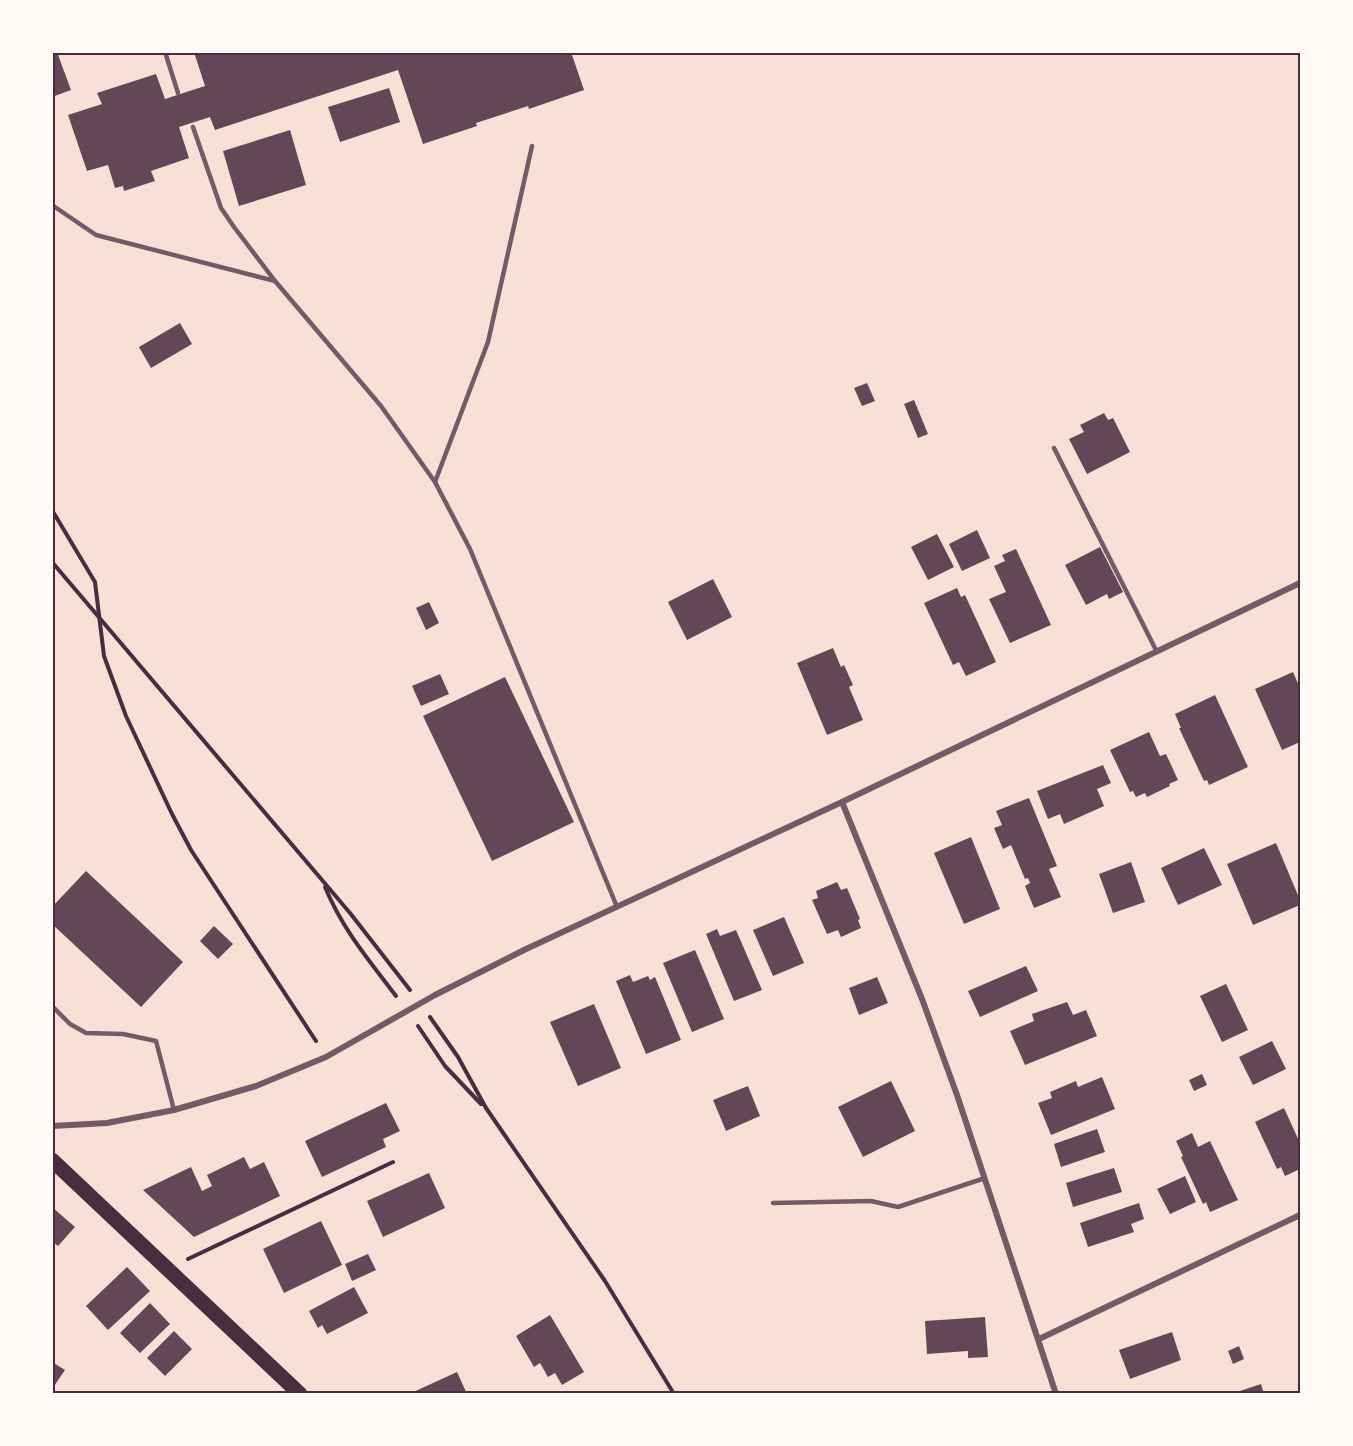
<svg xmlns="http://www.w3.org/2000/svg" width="1353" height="1446" viewBox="0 0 1353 1446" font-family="'Alegreya Sans',sans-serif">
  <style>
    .building { fill: #644757 }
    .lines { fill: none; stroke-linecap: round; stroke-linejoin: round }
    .path { stroke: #4a2c40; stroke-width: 4 }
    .service { stroke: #755966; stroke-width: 4.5 }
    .minor { stroke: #755966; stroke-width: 6 }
    .primary { stroke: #4a2c40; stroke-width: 15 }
    .neatline { fill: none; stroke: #4a2c40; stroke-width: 2 }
  </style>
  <rect width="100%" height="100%" fill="#f7e1d7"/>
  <g class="building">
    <polygon points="52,52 57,52 71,90 52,97"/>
    <polygon points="194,52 571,52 584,90 529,109 528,106 476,123 477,126 423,144 398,70 215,130 210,117 179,127 189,158 151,171 155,181 124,191 123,186 115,188 108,165 87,171 68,115 102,104 97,93 156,74 165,99 205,86"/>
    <polygon points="389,88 400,122 340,142 328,107"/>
    <polygon points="290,130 306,185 239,206 223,151"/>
    <polygon points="180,323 192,344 151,368 139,347"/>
    <polygon points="867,383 875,401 862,406 854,388"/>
    <polygon points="914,400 928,434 918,438 904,404"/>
    <polygon points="1104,413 1108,420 1113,418 1130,452 1087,474 1069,439 1084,432 1080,425"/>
    <polygon points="977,530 990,558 962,571 949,544"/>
    <polygon points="937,534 954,567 928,580 911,547"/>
    <polygon points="1100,547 1123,592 1109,599 1107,594 1086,605 1065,565"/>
    <polygon points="1016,549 1051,625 1010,643 989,599 1006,592 994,566 1005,561 1002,555"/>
    <polygon points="713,579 732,617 687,640 668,602"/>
    <polygon points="957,588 961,597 965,595 996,662 966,676 959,662 953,665 924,603"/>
    <polygon points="429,602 439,623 426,630 416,608"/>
    <polygon points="833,648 841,667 844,665 853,685 849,687 863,720 827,735 797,663"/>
    <polygon points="1293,672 1300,688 1300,732 1298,733 1300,742 1282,750 1255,689"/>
    <polygon points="440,674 449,694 421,706 412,686"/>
    <polygon points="505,677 574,822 492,861 423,716"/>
    <polygon points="1215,695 1248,767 1209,785 1207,780 1204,781 1179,728 1181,728 1175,714"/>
    <polygon points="1149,732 1160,756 1166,754 1178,780 1169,784 1170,786 1147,797 1145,793 1136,797 1133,791 1130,792 1110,750"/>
    <polygon points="1103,765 1111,783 1097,789 1104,806 1064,824 1060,814 1048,819 1037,791"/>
    <polygon points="1029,798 1057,866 1049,869 1061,897 1034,908 1025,886 1030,883 1028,878 1025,879 1011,845 1003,849 994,828 1002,825 996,811"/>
    <polygon points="971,837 1000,909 964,924 934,853"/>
    <polygon points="1276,843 1300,900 1300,905 1253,925 1227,864"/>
    <polygon points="1204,848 1222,885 1178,905 1161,868"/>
    <polygon points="1131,862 1145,902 1113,913 1099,874"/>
    <polygon points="86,871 183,962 141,1007 52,924 52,907"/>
    <polygon points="837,882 841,890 847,888 860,919 858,920 861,928 841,937 838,930 827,934 812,900 818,898 816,891"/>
    <polygon points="784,917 804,963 773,976 753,930"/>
    <polygon points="214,926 233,944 218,959 200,941"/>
    <polygon points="717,929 720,936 736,930 762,990 734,1001 706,934"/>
    <polygon points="695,950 724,1019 692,1032 663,963"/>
    <polygon points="1026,966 1038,991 980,1017 968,991"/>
    <polygon points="630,975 633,982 648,976 650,980 655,977 681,1040 646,1054 616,981"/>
    <polygon points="877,977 888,1003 859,1015 849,988"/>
    <polygon points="1226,984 1248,1030 1222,1042 1200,996"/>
    <polygon points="1067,1002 1073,1015 1086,1010 1097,1036 1025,1065 1010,1031 1034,1021 1032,1014"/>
    <polygon points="594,1004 621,1068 578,1086 550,1022"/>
    <polygon points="1272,1041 1286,1069 1253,1085 1239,1057"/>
    <polygon points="1202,1074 1207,1085 1194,1091 1189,1080"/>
    <polygon points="1102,1077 1115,1109 1051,1135 1038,1103 1052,1098 1050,1092 1076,1081 1078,1087"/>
    <polygon points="891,1081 915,1131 863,1157 838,1107"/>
    <polygon points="748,1086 760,1116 726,1131 713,1100"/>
    <polygon points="386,1103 400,1131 383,1139 386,1147 322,1177 305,1141"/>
    <polygon points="1284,1108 1300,1143 1300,1169 1285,1176 1281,1167 1277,1169 1255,1122"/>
    <polygon points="1097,1129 1105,1152 1061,1167 1054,1144"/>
    <polygon points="1192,1133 1198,1147 1210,1141 1238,1200 1210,1212 1206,1202 1203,1204 1181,1157 1183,1156 1176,1141"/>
    <polygon points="244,1157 250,1169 264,1162 280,1196 194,1237 143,1190 191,1167 202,1191 212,1186 207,1175"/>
    <polygon points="1114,1168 1122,1192 1073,1207 1066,1183"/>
    <polygon points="429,1173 445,1208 383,1237 367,1201"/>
    <polygon points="1185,1176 1196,1202 1170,1214 1157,1189"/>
    <polygon points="1139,1203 1144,1219 1131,1224 1134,1232 1088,1247 1080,1223"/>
    <polygon points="52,1207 75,1227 58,1246 52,1241"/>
    <polygon points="321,1221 342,1265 284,1293 263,1249"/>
    <polygon points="368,1254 376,1270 352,1281 345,1264"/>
    <polygon points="127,1267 150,1291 108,1330 86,1306"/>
    <polygon points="354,1287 368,1313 327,1334 322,1325 318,1328 309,1311"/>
    <polygon points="150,1303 170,1324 140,1353 120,1333"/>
    <polygon points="550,1315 584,1372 562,1385 555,1373 548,1377 540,1363 534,1367 516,1336"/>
    <polygon points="985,1317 988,1357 968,1358 968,1351 927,1354 925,1321"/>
    <polygon points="174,1331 192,1349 165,1376 147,1358"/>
    <polygon points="1172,1332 1181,1360 1130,1379 1119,1350"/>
    <polygon points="1239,1346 1244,1359 1233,1364 1228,1351"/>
    <polygon points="52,1362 65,1370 52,1389"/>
    <polygon points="457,1372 467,1394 409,1394"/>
    <polygon points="1261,1384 1264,1394 1234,1394 1234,1393"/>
  </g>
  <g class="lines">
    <g class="path">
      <polyline points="52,510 95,582 104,656 126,716 172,814 191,850 316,1041"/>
      <polyline points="52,562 350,913 410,990"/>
      <path d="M325,887C343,930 368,959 396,996"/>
      <polyline points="430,1017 458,1057 486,1108 605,1281 674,1394"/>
      <polyline points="418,1026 445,1066 481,1104"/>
      <polyline points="188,1259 393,1162"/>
    </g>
    <g class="service">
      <polyline points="165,52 178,93"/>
      <polyline points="193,127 221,208 234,227 275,281 381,406 435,482 470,549 617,907"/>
      <polyline points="52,205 96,235 275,281"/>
      <polyline points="1054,448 1157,652"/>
      <polyline points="435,482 488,342 532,146"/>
      <polyline points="52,1006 70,1024 86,1033 123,1034 156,1041 174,1110"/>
      <polyline points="773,1203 871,1201 898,1207 985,1178"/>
    </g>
    <g class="minor">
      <polyline points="842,802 922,999 957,1095 1056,1394"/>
      <polyline points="52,1126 107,1123 174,1110 256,1086 326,1057 435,995 524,950 842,802 1300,583"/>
      <polyline points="1039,1339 1300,1215"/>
    </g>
    <polyline class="primary" points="52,1160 300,1394"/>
  </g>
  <rect width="1353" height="1446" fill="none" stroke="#fffaf5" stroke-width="108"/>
  <rect x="54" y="54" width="1245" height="1338" class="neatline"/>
</svg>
